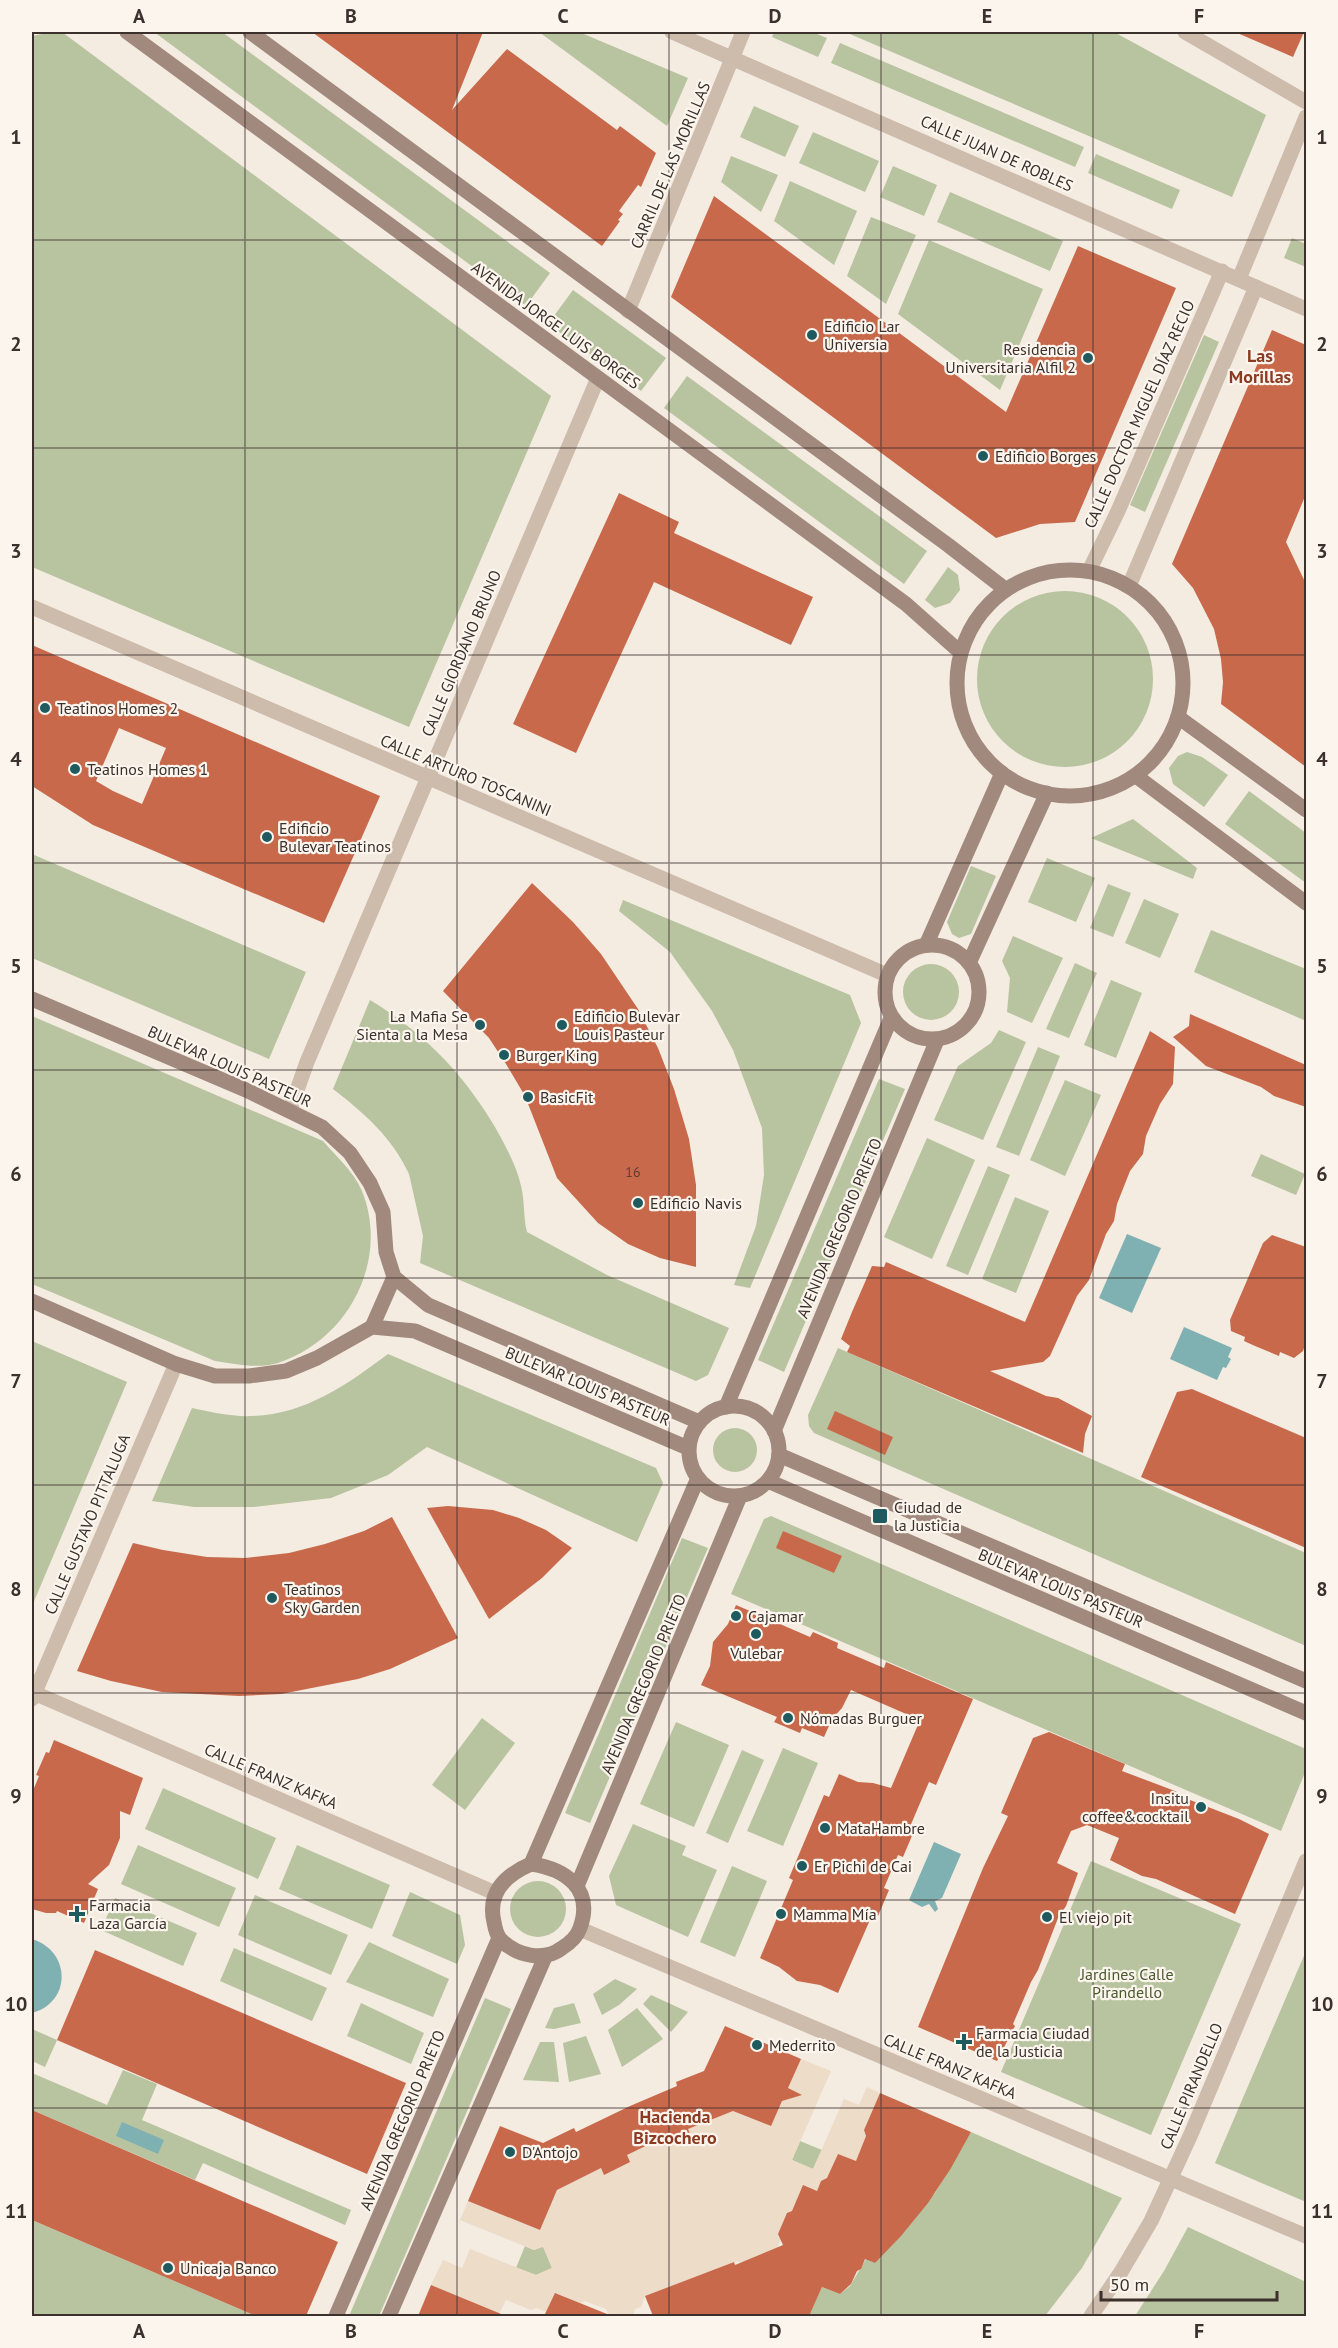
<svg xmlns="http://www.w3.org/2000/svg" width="1338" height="2348" viewBox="0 0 1338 2348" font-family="'PT Sans',sans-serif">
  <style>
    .green { fill: #b8c4a0 }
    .plaza { fill: #ecdcc8 }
    .water { fill: #7fb0b2 }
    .building { fill: #c8694b; fill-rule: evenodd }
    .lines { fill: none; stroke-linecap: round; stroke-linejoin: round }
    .street { stroke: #cdbbac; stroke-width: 15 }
    .secondary { stroke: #a18a7d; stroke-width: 15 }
    .grid { fill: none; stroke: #3b302b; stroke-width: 1.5; stroke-opacity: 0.55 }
    .poi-dot { fill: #1f5a5e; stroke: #fbf5ee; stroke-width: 2 }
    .labels { text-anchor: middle; stroke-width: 4.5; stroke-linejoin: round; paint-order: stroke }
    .number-label { font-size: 14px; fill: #5e3e33 }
    .street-label { font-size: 16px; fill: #3b302b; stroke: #fbf5ee }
    .poi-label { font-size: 16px; fill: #3b302b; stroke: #fbf5ee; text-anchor: start }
    .park-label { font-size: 16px; fill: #4a5a2e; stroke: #fbf5ee }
    .neighbourhood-label { font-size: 18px; font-weight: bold; fill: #8c3b22; stroke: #fbf5ee }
    .neatline { fill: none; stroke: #3b302b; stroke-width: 2 }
    .grid-label { font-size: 20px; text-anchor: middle; font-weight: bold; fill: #3b302b }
  </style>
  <rect width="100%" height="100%" fill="#f4ebe1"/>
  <g class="green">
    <polygon points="52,32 62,32 551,396 409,727 32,567 32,36"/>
    <polygon points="154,32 222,32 550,273 526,306"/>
    <polygon points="539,32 579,32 688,78 667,126"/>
    <polygon points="774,32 812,32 827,38 818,57 772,37"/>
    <polygon points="845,32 1114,32 1266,115 1232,197"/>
    <polygon points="840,43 1084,147 1075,167 831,63"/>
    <polygon points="754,106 799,126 785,157 740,137"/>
    <polygon points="813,132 879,161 865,192 799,163"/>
    <polygon points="1096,154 1180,190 1172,209 1088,173"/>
    <polygon points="731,156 778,175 761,212 721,182"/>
    <polygon points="893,166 937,185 924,216 880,197"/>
    <polygon points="790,181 857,211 834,265 774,221"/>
    <polygon points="950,192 1063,241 1050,271 937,222"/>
    <polygon points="871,217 916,235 886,304 847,276"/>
    <polygon points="1292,238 1306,244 1306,267 1284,258"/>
    <polygon points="929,240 1043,289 1000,390 898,314"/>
    <polygon points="573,290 666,358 641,391 548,324"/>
    <polygon points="1204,335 1219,342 1145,512 1130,505"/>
    <polygon points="687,376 927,551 904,584 664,408"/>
    <polygon points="948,567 958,575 960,590 950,603 935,608 925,600"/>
    <circle cx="1065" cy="679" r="88"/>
    <polygon points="1187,752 1202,757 1228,775 1204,807 1173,784 1169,768 1178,756"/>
    <polygon points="1249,791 1306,833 1306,883 1225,824"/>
    <polygon points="1133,819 1197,868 1193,879 1091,838"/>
    <polygon points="32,854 306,972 269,1059 32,958"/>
    <polygon points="1047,858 1095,878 1076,922 1028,902"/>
    <polygon points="971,866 996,876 971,934 959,938 952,934 947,922"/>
    <polygon points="1108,884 1131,893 1113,937 1090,928"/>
    <polygon points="1144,899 1179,914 1160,958 1125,943"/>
    <polygon points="623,900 850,995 861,1023 750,1288 734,1285 756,1226 764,1175 762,1128 733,1050 712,1011 670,952 619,911"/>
    <polygon points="1211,930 1306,969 1306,1021 1194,972"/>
    <polygon points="1013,936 1063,958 1032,1023 1007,1012 1010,978 1002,961"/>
    <polygon points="1075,963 1097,973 1069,1038 1046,1029"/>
    <circle cx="931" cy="992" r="28"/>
    <polygon points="1111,980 1142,993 1116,1058 1084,1045"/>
    <path d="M370,1000C424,1033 463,1073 495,1127C505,1145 517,1166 521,1186C525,1201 523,1217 527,1232L607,1275L729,1328L708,1375L696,1381L420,1263L423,1236L409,1174C392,1137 364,1113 333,1089Z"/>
    <path d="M32,1016L323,1141C336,1156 354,1172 362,1191C390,1261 348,1340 278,1363C259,1369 234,1364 215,1361L32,1284Z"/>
    <polygon points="999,1030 1026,1042 983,1140 934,1120 958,1066 991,1043"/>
    <polygon points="1038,1047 1060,1056 1019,1156 996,1147"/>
    <polygon points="879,1079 905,1089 784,1372 758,1360"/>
    <polygon points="1065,1080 1101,1095 1065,1176 1030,1160"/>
    <polygon points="927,1138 975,1160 932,1259 884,1237"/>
    <polygon points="1261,1154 1305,1174 1296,1195 1251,1176"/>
    <polygon points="988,1166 1010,1175 968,1275 946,1266"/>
    <polygon points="1015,1197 1049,1211 1016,1293 982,1279"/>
    <polygon points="32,1341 127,1382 32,1606"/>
    <polygon points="838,1348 1306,1553 1306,1646 814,1433 809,1426 808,1415"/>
    <path d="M388,1354L656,1468L663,1483L637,1542L427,1447L388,1475L331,1498L254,1507H194L152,1501L192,1408C211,1412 232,1417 252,1416C304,1415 348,1384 388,1354Z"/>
    <circle cx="735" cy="1450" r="22"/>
    <polygon points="771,1516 1306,1749 1306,1770 1281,1831 731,1594 764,1519"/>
    <polygon points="682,1538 708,1548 590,1823 565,1813"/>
    <polygon points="482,1718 515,1743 465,1810 432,1785"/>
    <polygon points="676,1722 729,1745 694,1827 640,1804"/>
    <polygon points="783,1748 818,1763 783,1846 747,1831"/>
    <polygon points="742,1750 764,1760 728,1843 706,1833"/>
    <polygon points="163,1788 276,1838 258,1879 145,1829"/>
    <polygon points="633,1824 686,1846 682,1855 717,1870 688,1937 616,1905 609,1876"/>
    <polygon points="138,1845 236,1888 219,1927 121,1884"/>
    <polygon points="297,1845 390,1885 372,1929 279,1889"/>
    <polygon points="1091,1861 1241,1924 1151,2135 1001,2072"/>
    <polygon points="732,1866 767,1881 735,1957 700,1942"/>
    <circle cx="538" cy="1909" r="28"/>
    <polygon points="410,1892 460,1915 465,1945 457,1964 392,1936"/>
    <polygon points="255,1895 348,1935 331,1975 238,1935"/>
    <polygon points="115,1898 197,1933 183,1966 101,1930"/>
    <polygon points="369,1942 449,1979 433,2017 346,1982"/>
    <polygon points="234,1948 327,1988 312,2021 220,1981"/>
    <polygon points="1306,1951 1306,2202 1215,2163"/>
    <polygon points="615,1979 637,1989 619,2005 602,2015 593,1994"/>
    <polygon points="651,1995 688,2012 671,2032 643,2004"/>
    <polygon points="485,1998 511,2009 379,2316 349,2316"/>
    <polygon points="361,2003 424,2033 411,2064 347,2036"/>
    <polygon points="574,2003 581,2023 554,2029 545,2028 554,2008"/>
    <polygon points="637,2008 663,2039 622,2067 608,2030"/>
    <polygon points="32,2029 57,2040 45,2067 32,2061"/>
    <polygon points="586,2036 601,2074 569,2082 563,2043"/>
    <polygon points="540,2042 554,2042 559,2082 523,2080"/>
    <polygon points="123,2070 157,2084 142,2120 351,2210 345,2225 203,2163 195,2180 32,2110 32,2073 107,2105"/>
    <polygon points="971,2132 1122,2198 1082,2268 1045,2316 808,2316 822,2287 840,2294 850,2286 866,2259 875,2263 880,2252 935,2193"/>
    <polygon points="800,2141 822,2150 813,2169 792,2160"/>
    <polygon points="32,2220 256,2316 32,2316"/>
    <polygon points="1188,2227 1306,2282 1306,2316 1135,2316 1164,2271"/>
    <polygon points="525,2246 534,2250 543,2246 552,2268 536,2275 516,2268"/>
  </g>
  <polygon class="plaza" points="801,2059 831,2071 792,2160 813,2169 844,2099 859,2105 867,2087 880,2093 864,2130 866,2136 856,2161 838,2154 827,2180 821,2181 817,2191 781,2239 772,2260 734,2262 645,2296 641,2307 635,2309 633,2316 613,2316 609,2315 606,2309 585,2301 580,2303 556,2293 547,2312 536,2308 531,2310 506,2300 498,2316 496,2316 472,2307 470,2301 431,2285 443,2260 462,2268 470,2249 536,2275 552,2268 543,2247 534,2250 460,2220 468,2201 540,2230 557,2190 601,2168 604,2174 627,2155 654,2142 661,2139 664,2146 672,2143 688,2129 733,2111 770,2126 782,2101 787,2099 791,2090 788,2088"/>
  <g class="water">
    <polygon points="1127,1234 1161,1248 1132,1313 1099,1298"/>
    <polygon points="1184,1327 1232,1348 1228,1357 1231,1359 1226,1368 1223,1367 1217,1380 1170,1359"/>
    <polygon points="934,1842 961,1854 942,1898 935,1901 938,1909 935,1912 929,1904 922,1907 909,1900"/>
    <path d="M32,1939C71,1951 72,2002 32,2013Z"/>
    <polygon points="122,2122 164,2140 158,2154 116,2136"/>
  </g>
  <g class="building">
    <polygon points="312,32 483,32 452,110 507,49 617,130 620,126 656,153 641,187 638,185 619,211 623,214 618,220 620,221 602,246"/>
    <polygon points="1235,32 1304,32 1293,57"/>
    <polygon points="714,196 1006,412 1078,246 1176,288 1075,522 1040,524 996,538 671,297"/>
    <polygon points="1272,330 1306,345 1306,494 1286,542 1306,584 1306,767 1221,704 1223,682 1221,659 1214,629 1193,588 1172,564"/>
    <polygon points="619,493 679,522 674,533 813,597 791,645 654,582 576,753 513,724"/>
    <path d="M32,645L380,796L324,923L93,825L32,786ZM119,728L166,748L142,804L113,791L96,781Z"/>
    <polygon points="532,883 573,922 601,954 638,1009 658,1048 674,1089 689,1139 696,1185 696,1267 660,1258 628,1244 598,1223 557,1178 525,1096 506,1064 489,1038 443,991"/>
    <polygon points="1190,1014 1306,1065 1306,1107 1274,1096 1261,1087 1206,1066 1173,1037 1189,1026"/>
    <polygon points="1150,1031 1175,1047 1173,1084 1160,1104 1146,1136 1143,1154 1130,1171 1117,1204 1114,1221 1106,1234 1089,1280 1077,1296 1050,1356 1043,1362 990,1371 1046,1396 1058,1398 1092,1416 1085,1434 1083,1453 847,1352 850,1346 841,1339 852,1312 872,1266 884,1267 886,1262 1025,1322"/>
    <polygon points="1272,1235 1306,1247 1306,1342 1303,1351 1294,1358 1280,1352 1279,1356 1255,1346 1244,1341 1245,1337 1231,1331 1230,1320 1263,1243"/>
    <polygon points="1192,1389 1306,1438 1306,1548 1141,1477 1177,1392"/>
    <polygon points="835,1411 893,1437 885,1455 827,1429"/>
    <polygon points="448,1506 493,1510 519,1518 546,1530 572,1548 542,1578 489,1619 427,1508"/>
    <polygon points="392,1517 458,1638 390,1669 358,1679 281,1694 239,1696 162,1692 111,1681 77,1671 133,1543 163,1550 207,1557 245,1558 289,1553 325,1544 364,1531"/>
    <polygon points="783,1531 842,1556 834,1573 776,1548"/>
    <polygon points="736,1605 810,1637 813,1632 838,1643 837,1648 884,1668 886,1662 973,1699 936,1785 929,1782 909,1829 914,1831 903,1857 898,1855 884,1888 889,1890 878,1916 873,1913 838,1993 820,1985 797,1981 779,1967 760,1958 793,1880 789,1878 824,1795 829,1797 839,1774 858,1782 873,1783 891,1788 920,1720 851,1690 842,1708 832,1719 824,1737 802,1728 800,1733 774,1722 777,1717 701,1685 710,1666 713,1642 728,1624"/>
    <polygon points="1049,1732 1125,1764 1122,1771 1175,1791 1190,1800 1239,1819 1269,1834 1235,1914 1156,1879 1142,1876 1110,1860 1119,1838 1087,1825 1071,1831 1057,1863 1078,1873 1066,1906 1058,1918 1038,1970 1031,1982 1013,2024 1015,2026 997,2061 918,2027 983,1868 1008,1816 1001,1813 1033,1738"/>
    <polygon points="54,1740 143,1778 130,1815 120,1811 120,1838 109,1865 88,1884 98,1889 84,1923 57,1911 56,1913 46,1913 32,1909 32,1793 39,1776 36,1775 46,1752 49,1753"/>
    <polygon points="95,1950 406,2083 367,2174 57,2040"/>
    <polygon points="725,2026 801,2059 788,2088 802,2095 782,2101 771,2126 733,2111 688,2129 691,2136 663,2146 660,2139 627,2155 630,2162 604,2175 601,2168 557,2190 540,2230 468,2201 500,2126 543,2143 574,2128 576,2132 630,2106 677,2086 676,2082 704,2071"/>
    <polygon points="880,2093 971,2132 951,2168 928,2203 901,2236 875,2263 865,2259 861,2269 857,2271 851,2284 840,2294 822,2287 809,2316 653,2316 645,2296 734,2262 735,2265 783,2245 778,2234 787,2213 792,2211 803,2185 817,2191 821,2181 827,2178 838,2154 856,2161 866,2136 864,2130"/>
    <polygon points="32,2110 338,2242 306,2316 256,2316 32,2220"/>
    <polygon points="431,2285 506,2316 418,2316"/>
    <polygon points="555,2293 612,2316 544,2316"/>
  </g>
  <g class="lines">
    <g class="street">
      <polyline points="672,32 1306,309"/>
      <polyline points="1185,32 1306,102"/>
      <polyline points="1239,279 1306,117"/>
      <polyline points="628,311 743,32"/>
      <polyline points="1089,571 1118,511 1222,271"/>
      <polyline points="1129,586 1256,287"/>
      <polyline points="32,607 887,975"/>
      <polyline points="290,1110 307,1062 598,378"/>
      <polyline points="32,1692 495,1893"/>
      <polyline points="32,1699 176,1364"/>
      <polyline points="580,1929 1306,2236"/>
      <polyline points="1091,2316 1121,2272 1151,2221 1191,2134 1306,1861"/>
    </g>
    <g class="secondary">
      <polyline points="127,32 906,604 960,652"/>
      <polyline points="250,32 948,545 1005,589"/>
      <circle cx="1070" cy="683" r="113"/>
      <polyline points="1178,717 1306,810"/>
      <polyline points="1136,776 1306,903"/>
      <polyline points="927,943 1002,773"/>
      <circle cx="932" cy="992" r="47"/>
      <polyline points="969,963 1047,793"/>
      <polyline points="32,999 246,1090 322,1127 350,1153 370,1183 383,1212 386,1252 394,1277 428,1305 699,1422"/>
      <polyline points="32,1301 176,1364 215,1376 249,1376 286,1371 317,1358 372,1327 415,1331 688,1448"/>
      <polyline points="372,1327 394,1277"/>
      <circle cx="734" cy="1451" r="45"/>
      <polyline points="726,1407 891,1018"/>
      <polyline points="774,1431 937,1040"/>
      <polyline points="779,1455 1306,1681"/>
      <polyline points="768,1481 1306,1713"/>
      <polyline points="531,1864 698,1478"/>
      <path d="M531,1864C566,1869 594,1889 580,1928C577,1937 570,1943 562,1948C544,1962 516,1956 500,1939C497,1935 495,1928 494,1922C487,1893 505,1875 531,1864Z"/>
      <polyline points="577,1886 740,1496"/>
      <polyline points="336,2316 499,1938"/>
      <polyline points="389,2316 545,1957"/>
    </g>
  </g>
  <path class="grid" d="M245,32V2316M457,32V2316M669,32V2316M881,32V2316M1093,32V2316M32,240H1306M32,448H1306M32,655H1306M32,863H1306M32,1070H1306M32,1278H1306M32,1485H1306M32,1693H1306M32,1900H1306M32,2108H1306"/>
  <g class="poi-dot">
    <circle cx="812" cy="335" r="6"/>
    <circle cx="1088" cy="358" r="6"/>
    <circle cx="983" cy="456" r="6"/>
    <circle cx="45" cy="708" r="6"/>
    <circle cx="75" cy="769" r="6"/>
    <circle cx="267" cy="837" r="6"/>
    <circle cx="480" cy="1025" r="6"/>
    <circle cx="562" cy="1025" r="6"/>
    <circle cx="504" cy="1055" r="6"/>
    <circle cx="528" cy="1097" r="6"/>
    <circle cx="638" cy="1203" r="6"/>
    <rect x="872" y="1508" width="16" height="16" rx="3"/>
    <circle cx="272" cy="1598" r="6"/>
    <circle cx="736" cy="1616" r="6"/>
    <circle cx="756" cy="1634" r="6"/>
    <circle cx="788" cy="1718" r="6"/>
    <circle cx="1201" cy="1807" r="6"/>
    <circle cx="825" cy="1828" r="6"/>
    <circle cx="802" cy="1866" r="6"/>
    <path d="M74 1905h6v6h6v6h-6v6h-6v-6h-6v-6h6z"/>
    <circle cx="781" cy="1914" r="6"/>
    <circle cx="1047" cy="1917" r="6"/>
    <path d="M961 2033h6v6h6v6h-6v6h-6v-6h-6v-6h6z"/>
    <circle cx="757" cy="2045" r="6"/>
    <circle cx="510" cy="2152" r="6"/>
    <circle cx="168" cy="2268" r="6"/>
  </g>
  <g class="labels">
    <g class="number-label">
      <text x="633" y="1177">16</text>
    </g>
    <g class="street-label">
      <text transform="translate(997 153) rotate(24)" y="6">CALLE JUAN DE ROBLES</text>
      <text transform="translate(670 165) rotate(-67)" y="6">CARRIL DE LAS MORILLAS</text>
      <text transform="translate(556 325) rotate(36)" y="6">AVENIDA JORGE LUIS BORGES</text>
      <text transform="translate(1139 414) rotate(-66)" y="6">CALLE DOCTOR MIGUEL DÍAZ RECIO</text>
      <text transform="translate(461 653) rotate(-67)" y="6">CALLE GIORDANO BRUNO</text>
      <text transform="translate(466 775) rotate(23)" y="6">CALLE ARTURO TOSCANINI</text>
      <text transform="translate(230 1066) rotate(24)" y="6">BULEVAR LOUIS PASTEUR</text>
      <text transform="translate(839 1228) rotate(-67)" y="6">AVENIDA GREGORIO PRIETO</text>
      <text transform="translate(588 1386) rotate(23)" y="6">BULEVAR LOUIS PASTEUR</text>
      <text transform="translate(87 1524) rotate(-67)" y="6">CALLE GUSTAVO PITTALUGA</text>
      <text transform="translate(1061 1588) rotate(23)" y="6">BULEVAR LOUIS PASTEUR</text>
      <text transform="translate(643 1684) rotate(-67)" y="6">AVENIDA GREGORIO PRIETO</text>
      <text transform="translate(271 1776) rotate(23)" y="6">CALLE FRANZ KAFKA</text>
      <text transform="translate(950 2066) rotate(23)" y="6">CALLE FRANZ KAFKA</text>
      <text transform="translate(1191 2086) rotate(-67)" y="6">CALLE PIRANDELLO</text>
      <text transform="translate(402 2120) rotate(-67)" y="6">AVENIDA GREGORIO PRIETO</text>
    </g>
    <g class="poi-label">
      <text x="824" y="332">Edificio Lar<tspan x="824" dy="18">Universia</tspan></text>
      <text x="1076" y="355" text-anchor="end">Residencia<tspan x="1076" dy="18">Universitaria Alfil 2</tspan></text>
      <text x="995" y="462">Edificio Borges</text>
      <text x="57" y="714">Teatinos Homes 2</text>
      <text x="87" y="775">Teatinos Homes 1</text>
      <text x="279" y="834">Edificio<tspan x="279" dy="18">Bulevar Teatinos</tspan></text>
      <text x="468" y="1022" text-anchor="end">La Mafia Se<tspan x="468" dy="18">Sienta a la Mesa</tspan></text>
      <text x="574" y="1022">Edificio Bulevar<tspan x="574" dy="18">Louis Pasteur</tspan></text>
      <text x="516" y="1061">Burger King</text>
      <text x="540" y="1103">BasicFit</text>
      <text x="650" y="1209">Edificio Navis</text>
      <text x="894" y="1513">Ciudad de<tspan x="894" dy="18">la Justicia</tspan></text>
      <text x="284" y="1595">Teatinos<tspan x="284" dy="18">Sky Garden</tspan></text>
      <text x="748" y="1622">Cajamar</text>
      <text x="756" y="1659" text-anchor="middle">Vulebar</text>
      <text x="800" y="1724">Nómadas Burguer</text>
      <text x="1189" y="1804" text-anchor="end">Insitu<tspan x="1189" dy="18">coffee&amp;cocktail</tspan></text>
      <text x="837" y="1834">MataHambre</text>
      <text x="814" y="1872">Er Pichi de Cai</text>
      <text x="89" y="1911">Farmacia<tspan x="89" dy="18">Laza García</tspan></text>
      <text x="793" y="1920">Mamma Mía</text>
      <text x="1059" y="1923">El viejo pit</text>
      <text x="976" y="2039">Farmacia Ciudad<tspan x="976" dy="18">de la Justicia</tspan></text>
      <text x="769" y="2051">Mederrito</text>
      <text x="522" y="2158">D'Antojo</text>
      <text x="180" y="2274">Unicaja Banco</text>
    </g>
    <g class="park-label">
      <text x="1127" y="1980">Jardines Calle<tspan x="1127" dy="18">Pirandello</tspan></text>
    </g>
    <g class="neighbourhood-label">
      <text x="1260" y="362">Las<tspan x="1260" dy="21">Morillas</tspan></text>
      <text x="675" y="2123">Hacienda<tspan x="675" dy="21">Bizcochero</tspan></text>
    </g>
  </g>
  <rect width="1338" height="2348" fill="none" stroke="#fbf5ee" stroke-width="66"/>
  <path d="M1101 2291v9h176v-9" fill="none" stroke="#3b302b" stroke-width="3"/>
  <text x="1110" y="2291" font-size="18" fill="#3b302b" stroke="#fbf5ee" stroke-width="4.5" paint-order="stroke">50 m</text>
  <rect x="33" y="33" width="1272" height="2282" class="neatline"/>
  <g class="grid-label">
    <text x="139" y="23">A</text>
    <text x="351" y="23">B</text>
    <text x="563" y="23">C</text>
    <text x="775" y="23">D</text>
    <text x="987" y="23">E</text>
    <text x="1199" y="23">F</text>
    <text x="16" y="144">1</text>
    <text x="1322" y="144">1</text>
    <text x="16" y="351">2</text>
    <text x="1322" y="351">2</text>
    <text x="16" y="558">3</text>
    <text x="1322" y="558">3</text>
    <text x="16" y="766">4</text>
    <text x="1322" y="766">4</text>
    <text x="16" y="973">5</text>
    <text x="1322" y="973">5</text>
    <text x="16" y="1181">6</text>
    <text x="1322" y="1181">6</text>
    <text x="16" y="1388">7</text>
    <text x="1322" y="1388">7</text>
    <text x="16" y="1596">8</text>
    <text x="1322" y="1596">8</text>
    <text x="16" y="1803">9</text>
    <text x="1322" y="1803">9</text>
    <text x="16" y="2011">10</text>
    <text x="1322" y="2011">10</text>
    <text x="16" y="2218">11</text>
    <text x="1322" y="2218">11</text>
    <text x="139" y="2338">A</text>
    <text x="351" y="2338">B</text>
    <text x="563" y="2338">C</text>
    <text x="775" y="2338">D</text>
    <text x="987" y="2338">E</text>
    <text x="1199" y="2338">F</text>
  </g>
</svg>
